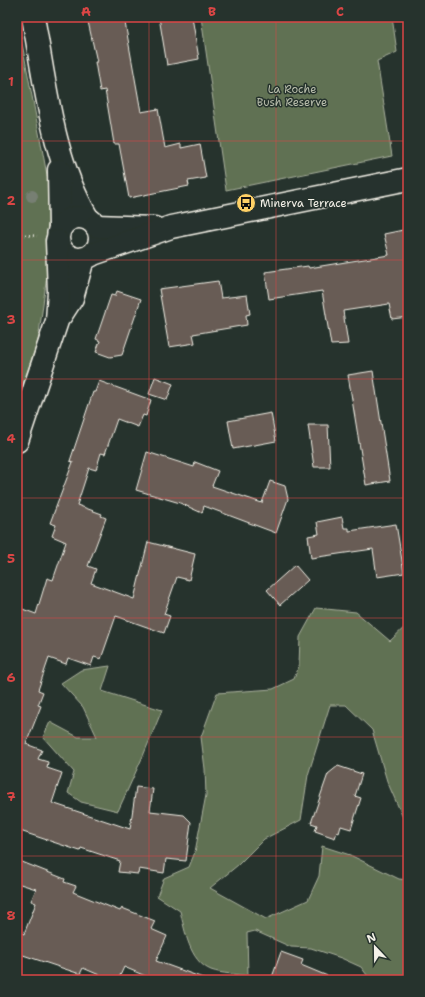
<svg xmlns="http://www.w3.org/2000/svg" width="425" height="997" viewBox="0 0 425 997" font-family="'Shantell Sans',sans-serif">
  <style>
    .green { fill: #607153; stroke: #aab19e }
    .building { fill: #675c54; stroke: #f4f1e8 }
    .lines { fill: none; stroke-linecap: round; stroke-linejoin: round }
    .major-casing { stroke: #f4f1e8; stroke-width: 25 }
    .path { stroke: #f4f1e8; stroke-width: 2.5; stroke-dasharray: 1 3; stroke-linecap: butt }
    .major { stroke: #26332d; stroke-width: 22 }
    .tree { fill: #777f73 }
    .grid { fill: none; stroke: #da4645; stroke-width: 1; stroke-opacity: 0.55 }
    .labels { text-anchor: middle; stroke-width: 3; stroke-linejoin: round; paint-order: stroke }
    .park-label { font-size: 11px; fill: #b9beac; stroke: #26332d }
    .poi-label { font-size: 11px; fill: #f4f1e8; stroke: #26332d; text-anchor: start }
    .neatline { fill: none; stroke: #da4645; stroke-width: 1.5 }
    .grid-label { font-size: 13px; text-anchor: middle; font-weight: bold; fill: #da4645 }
  </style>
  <rect width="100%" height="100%" fill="#26332d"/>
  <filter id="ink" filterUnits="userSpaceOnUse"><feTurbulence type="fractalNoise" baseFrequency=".025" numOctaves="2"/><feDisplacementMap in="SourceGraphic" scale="8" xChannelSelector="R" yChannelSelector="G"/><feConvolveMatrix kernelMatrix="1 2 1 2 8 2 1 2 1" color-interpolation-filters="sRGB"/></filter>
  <g filter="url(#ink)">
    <g class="green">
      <polygon points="17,17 51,196 46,246 47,275 38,341 17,401"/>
      <polygon points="201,17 392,17 397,52 377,61 392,156 226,190"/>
      <path d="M316,608L356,612L390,641L408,624V821L405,822L387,781L372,730L346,705H330L308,775L301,820L264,839L238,865L210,888L266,919L308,900L319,876L322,846L350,855L399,879L408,880V980H369L370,979L361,967L341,958L311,948L291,947L255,931L247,933L248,976C237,974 222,974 211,970C189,961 185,930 180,911L157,896L164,878L189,867L195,852L206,795L205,769L201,737L217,693L273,689L294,679L299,666L300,637Z"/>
      <polygon points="110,666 102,691 162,710 143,756 118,811 81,802 68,793 74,772 43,737 50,722 78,737 97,737 83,707 61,683 81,670"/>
    </g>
    <g class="building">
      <polygon points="87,17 124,17 141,112 158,109 165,148 181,144 181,148 200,144 206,178 188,181 189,186 129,198 119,144 114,144 105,90 100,91 95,62 97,62"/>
      <polygon points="159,17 192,17 199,59 167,65"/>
      <polygon points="408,229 408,317 392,319 389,304 343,311 348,344 331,345 322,291 269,299 265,272 308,266 309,268 389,255 384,234"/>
      <polygon points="218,281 221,298 247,295 250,314 246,315 247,325 193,334 195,343 169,347 159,289"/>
      <polygon points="117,291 141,299 122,355 110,357 96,352 100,341 96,339 111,295 115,296"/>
      <polygon points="373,371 390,481 366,485 348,375"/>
      <polygon points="155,377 173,384 167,400 149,394"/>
      <polygon points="99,381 151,400 146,416 143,415 138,427 117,419 105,454 101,453 96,470 89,468 77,505 102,514 101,516 106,518 88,566 96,569 91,583 134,599 148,542 195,554 189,580 177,577 164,614 170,616 164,633 116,616 101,659 94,657 91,666 68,658 66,664 49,658 38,690 43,692 38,705 41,706 26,744 42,750 38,759 48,762 47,768 62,773 52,803 130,829 136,787 153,789 150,811 184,815 191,822 186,861 166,859 164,873 139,869 138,874 118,872 120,861 81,848 80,851 17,830 17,607 36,614 47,578 53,580 66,542 52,536 56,525 50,523 73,462 70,461 93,392 95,392"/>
      <polygon points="271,413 276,441 233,449 228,421"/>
      <polygon points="308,425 328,425 330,467 314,467"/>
      <polygon points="147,452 194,467 195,462 218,471 212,486 262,503 270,481 285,486 288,499 276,533 204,506 202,513 180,503 136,490"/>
      <polygon points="342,517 344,528 349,528 349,531 396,524 404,573 377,577 373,549 311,558 308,536 319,534 317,522"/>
      <polygon points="295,565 308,580 280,605 267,590"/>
      <polygon points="338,766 362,774 355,796 361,798 351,829 341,826 339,833 337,832 335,838 315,831 317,825 311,823 328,774"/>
      <polygon points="17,860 65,879 64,882 76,886 73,892 120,911 122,908 155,921 151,929 167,936 156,961 203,978 203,980 155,980 124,967 118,980 111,980 83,968 80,974 17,953 17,931 24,934 36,903 31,901 36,889 17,883"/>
      <polygon points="281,952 303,960 301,965 337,980 271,980"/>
    </g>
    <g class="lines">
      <g class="major-casing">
        <g id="major">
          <path d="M33,17C46,86 52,158 88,219"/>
          <polyline points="59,170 60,227"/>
          <circle cx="79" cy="238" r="21"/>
          <polyline points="96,226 154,228"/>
          <polyline points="93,254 171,227 408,179"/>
          <polyline points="61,315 72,298 83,259"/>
          <polyline points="17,441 57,321 59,291 57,241"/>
        </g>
      </g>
      <polyline class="path" points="17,234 37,236"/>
      <use href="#major" class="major"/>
    </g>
    <circle class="tree" cx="32" cy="196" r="6"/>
  </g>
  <path class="grid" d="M149,17V980M276,17V980M17,141H408M17,260H408M17,379H408M17,498H408M17,618H408M17,737H408M17,856H408"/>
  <defs>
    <g id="bus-disc" transform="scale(1)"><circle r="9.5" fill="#ffd166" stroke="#26332d"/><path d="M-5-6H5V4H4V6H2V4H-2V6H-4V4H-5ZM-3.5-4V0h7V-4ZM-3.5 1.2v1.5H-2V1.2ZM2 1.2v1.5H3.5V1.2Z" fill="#111"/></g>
  </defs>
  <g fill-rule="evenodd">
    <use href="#bus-disc" x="246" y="203"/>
  </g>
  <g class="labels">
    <g class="park-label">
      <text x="292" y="93">La Roche<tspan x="292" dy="13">Bush Reserve</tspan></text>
    </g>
    <g class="poi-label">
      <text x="260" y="207">Minerva Terrace</text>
    </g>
  </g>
  <rect width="425" height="997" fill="none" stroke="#26332d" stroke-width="44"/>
  <g transform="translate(375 947) rotate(338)" stroke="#26332d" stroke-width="3" paint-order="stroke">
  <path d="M0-3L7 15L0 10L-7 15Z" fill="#f4f1e8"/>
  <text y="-6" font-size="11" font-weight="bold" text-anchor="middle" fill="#f4f1e8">N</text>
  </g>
  <rect x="22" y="22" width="381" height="953" class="neatline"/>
  <g class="grid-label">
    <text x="86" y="16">A</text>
    <text x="212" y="16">B</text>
    <text x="340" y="16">C</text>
    <text x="11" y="86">1</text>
    <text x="11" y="205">2</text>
    <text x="11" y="324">3</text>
    <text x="11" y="443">4</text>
    <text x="11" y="563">5</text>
    <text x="11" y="682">6</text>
    <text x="11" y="801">7</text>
    <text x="11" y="920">8</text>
  </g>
</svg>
